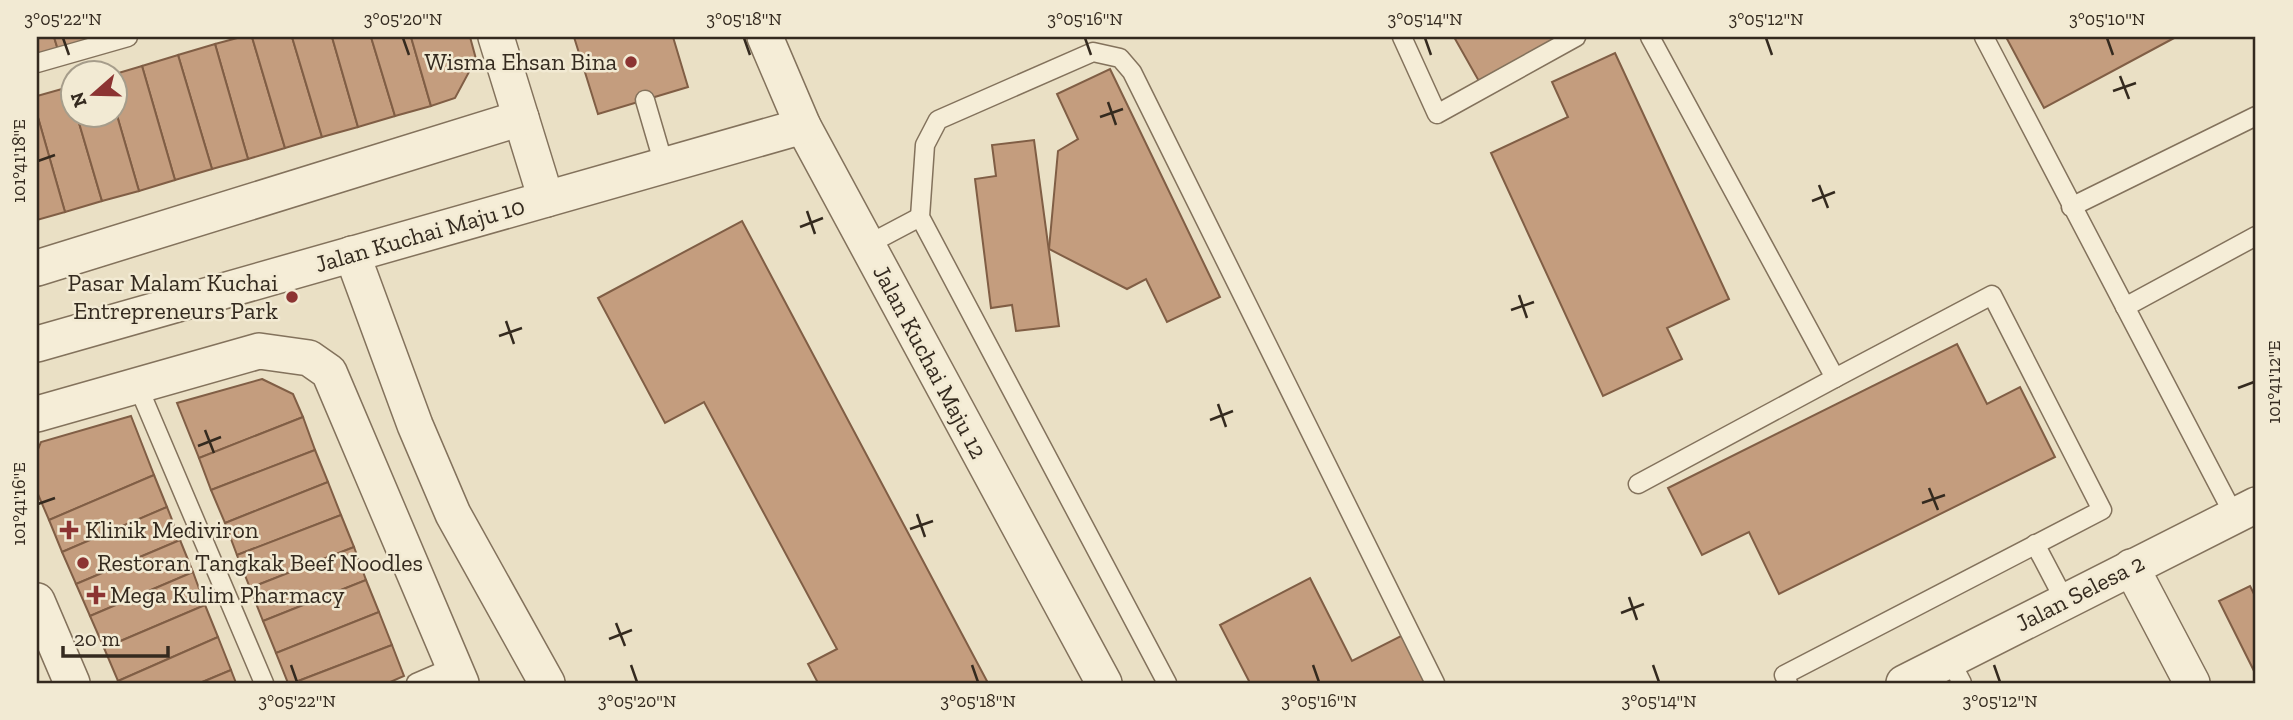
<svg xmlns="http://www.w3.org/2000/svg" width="2293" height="720" viewBox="0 0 2293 720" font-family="'Zilla Slab',serif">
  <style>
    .building { fill: #c49d7e; stroke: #805e45; stroke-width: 2 }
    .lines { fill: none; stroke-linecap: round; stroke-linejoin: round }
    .lane-casing { stroke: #83725c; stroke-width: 21 }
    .street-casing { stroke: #83725c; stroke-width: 38 }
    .lane { stroke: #f5edd7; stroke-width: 18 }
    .street { stroke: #f5edd7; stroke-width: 35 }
    .ticks { fill: none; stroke: #342a1f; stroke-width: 2.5 }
    .poi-dot { fill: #8c3432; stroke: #f2ead3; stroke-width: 2.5 }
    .labels { text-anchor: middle; stroke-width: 5; stroke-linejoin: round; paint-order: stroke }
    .poi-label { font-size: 24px; fill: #342a1f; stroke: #f2ead3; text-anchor: start }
    .street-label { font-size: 24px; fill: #342a1f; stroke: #f2ead3 }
    .neatline { fill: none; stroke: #342a1f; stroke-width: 2.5 }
    .ticks-label { font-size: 18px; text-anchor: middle; fill: #342a1f }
  </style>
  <rect width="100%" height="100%" fill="#eae0c5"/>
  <g class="building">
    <polygon points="37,37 54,37 58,50 37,57"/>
    <polygon points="54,37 94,37 95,39 58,50"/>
    <polygon points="241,37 252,37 285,148 248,159 215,44"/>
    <polygon points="252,37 292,37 322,137 285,148"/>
    <polygon points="292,37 332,37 358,127 322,137"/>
    <polygon points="332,37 371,37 395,116 358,127"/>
    <polygon points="371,37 411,37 431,106 395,116"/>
    <polygon points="411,37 470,37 476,59 455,98 431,106"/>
    <polygon points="574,37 673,37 688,87 598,114"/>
    <polygon points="1454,37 1563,37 1480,83"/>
    <polygon points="2006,37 2176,37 2044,108"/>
    <polygon points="215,44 248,159 212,169 178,55"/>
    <polygon points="1615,53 1729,299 1667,328 1682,359 1603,396 1491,153 1568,117 1552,82"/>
    <polygon points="178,55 212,169 175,180 142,66"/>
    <polygon points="142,66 175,180 139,191 116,112 115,74"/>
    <polygon points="1110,69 1220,297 1167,322 1146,279 1127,289 1049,249 1058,151 1078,139 1057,94"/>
    <polygon points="69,87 74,104 74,116 77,116 102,201 65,212 37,114 37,96"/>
    <polygon points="116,112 139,191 102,201 77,116 116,116"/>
    <polygon points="37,114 65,212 37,220"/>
    <polygon points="1034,140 1059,326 1016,331 1012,305 991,308 975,179 996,176 992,145"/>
    <polygon points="742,221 988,683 818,683 808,664 837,649 704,402 665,423 598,298"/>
    <polygon points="1957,344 1987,404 2020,387 2055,457 1779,594 1749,532 1702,555 1668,488"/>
    <polygon points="262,379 293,394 303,417 199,458 177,403"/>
    <polygon points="131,416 154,475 49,520 37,492 37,452 41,442"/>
    <polygon points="303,417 315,450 211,490 199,458"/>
    <polygon points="315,450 328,482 225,523 211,490"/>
    <polygon points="154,475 167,507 62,552 49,520"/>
    <polygon points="328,482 341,515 237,555 225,523"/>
    <polygon points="167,507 180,540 76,584 62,552"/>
    <polygon points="341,515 354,547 250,588 237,555"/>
    <polygon points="180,540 193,572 90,616 76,584"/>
    <polygon points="354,547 366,580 263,621 250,588"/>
    <polygon points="193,572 205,605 104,648 90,616"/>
    <polygon points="1310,578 1352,661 1403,635 1429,683 1250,683 1220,625"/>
    <polygon points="366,580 379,612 276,653 263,621"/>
    <polygon points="2250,586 2256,598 2256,675 2219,601"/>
    <polygon points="205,605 218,637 118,681 104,648"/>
    <polygon points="379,612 392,645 293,683 288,683 276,653"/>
    <polygon points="218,637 231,670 200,683 119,683 118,681"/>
    <polygon points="392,645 404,676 388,683 293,683"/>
    <polygon points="231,670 236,683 200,683"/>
  </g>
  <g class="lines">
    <g class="lane-casing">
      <g id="lane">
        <polyline points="1402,37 1437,114 1576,37"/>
        <polyline points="1650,37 1835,378 1992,295 2102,510 1784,675 1788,683"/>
        <polyline points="1984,37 2234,515"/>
        <polyline points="37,63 128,37"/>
        <polyline points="645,100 664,165"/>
        <polyline points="2071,207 2256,116"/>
        <polyline points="867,245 920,217"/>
        <polyline points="2125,307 2256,236"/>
        <polyline points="137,384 264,683"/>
        <polyline points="1638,484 1835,378"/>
        <polyline points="2035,544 2065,601"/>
        <polyline points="1950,660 1962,683"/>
        <polyline points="416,683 453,667"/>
        <polyline points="1167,683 920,217 925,145 938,120 1093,52 1120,58 1132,72 1435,683"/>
      </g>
    </g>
    <g class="street-casing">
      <g id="street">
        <polyline points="496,37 546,199"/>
        <polyline points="765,37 803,126 1104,683"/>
        <polyline points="352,254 415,425 453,514 547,683"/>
        <polyline points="37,268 521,118"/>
        <polyline points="37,344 803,126"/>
        <polyline points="37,414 259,351 309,358 329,372 461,683"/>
        <polyline points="2131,567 2192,683"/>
        <polyline points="37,601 72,683"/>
        <polyline points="1904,683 2256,505"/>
      </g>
    </g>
    <use href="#lane" class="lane"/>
    <use href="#street" class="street"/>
  </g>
  <path class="ticks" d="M63,38L69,55M403,38L409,55M744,38L750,55M1085,38L1091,55M1425,38L1431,55M1766,38L1772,55M2107,38L2113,55M2120,76L2129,99M2113,91L2136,83M1108,102L1116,125M1100,117L1123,109M38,161L55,155M1819,185L1828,208M1812,201L1835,192M807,211L815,234M800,227L823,218M1519,295L1527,318M1511,310L1534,302M506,321L514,344M499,336L522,328M2238,388L2254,382M1218,404L1226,427M1210,420L1233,411M205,430L214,453M198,446L221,437M1929,488L1938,510M1922,503L1945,495M38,504L55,498M917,514L925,537M910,529L933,521M1629,597L1637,620M1621,613L1644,604M616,623L625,646M609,639L632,630M291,665L297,682M631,665L637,682M972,665L978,682M1313,665L1319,682M1653,665L1659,682M1994,665L2000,682"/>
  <g class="poi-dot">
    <circle cx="631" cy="62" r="7"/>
    <circle cx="292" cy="297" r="7"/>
    <path d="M65.5 519.5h7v7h7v7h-7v7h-7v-7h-7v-7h7z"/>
    <circle cx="83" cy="563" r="7"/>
    <path d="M92.5 584.5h7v7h7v7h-7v7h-7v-7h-7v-7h7z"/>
  </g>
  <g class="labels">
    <g class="poi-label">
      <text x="617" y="70" text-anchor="end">Wisma Ehsan Bina</text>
      <text x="278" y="291" text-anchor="end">Pasar Malam Kuchai<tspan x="278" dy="28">Entrepreneurs Park</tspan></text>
      <text x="85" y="538">Klinik Mediviron</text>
      <text x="97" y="571">Restoran Tangkak Beef Noodles</text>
      <text x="110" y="603">Mega Kulim Pharmacy</text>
    </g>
    <g class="street-label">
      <text transform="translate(420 235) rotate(-16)" y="8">Jalan Kuchai Maju 10</text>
      <text transform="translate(930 362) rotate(62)" y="8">Jalan Kuchai Maju 12</text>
      <text transform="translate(2080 593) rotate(-27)" y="8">Jalan Selesa 2</text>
    </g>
  </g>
  <rect width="2293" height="720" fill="none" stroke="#f2ead3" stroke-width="77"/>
  <g transform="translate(94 94) rotate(250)"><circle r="33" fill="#f2ead3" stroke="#a69d8b" stroke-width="2"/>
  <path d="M0-5L12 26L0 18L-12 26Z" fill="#8c3432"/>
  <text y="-10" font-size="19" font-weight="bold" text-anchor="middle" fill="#342a1f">N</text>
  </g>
  <path d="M63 646v10h105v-10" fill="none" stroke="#342a1f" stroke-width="3.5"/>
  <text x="74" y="646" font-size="21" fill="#342a1f" stroke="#f2ead3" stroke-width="5" paint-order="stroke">20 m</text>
  <rect x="38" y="38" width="2216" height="644" class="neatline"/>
  <g class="ticks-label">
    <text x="63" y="25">3°05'22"N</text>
    <text x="403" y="25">3°05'20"N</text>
    <text x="744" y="25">3°05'18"N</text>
    <text x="1085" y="25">3°05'16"N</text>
    <text x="1425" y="25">3°05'14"N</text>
    <text x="1766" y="25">3°05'12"N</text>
    <text x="2107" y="25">3°05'10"N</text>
    <text transform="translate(19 161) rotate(-90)" y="6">101°41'18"E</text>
    <text transform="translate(2274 382) rotate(-90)" y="6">101°41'12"E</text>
    <text transform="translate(19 504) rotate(-90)" y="6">101°41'16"E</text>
    <text x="297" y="707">3°05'22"N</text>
    <text x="637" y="707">3°05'20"N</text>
    <text x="978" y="707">3°05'18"N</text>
    <text x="1319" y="707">3°05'16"N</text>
    <text x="1659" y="707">3°05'14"N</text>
    <text x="2000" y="707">3°05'12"N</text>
  </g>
</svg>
